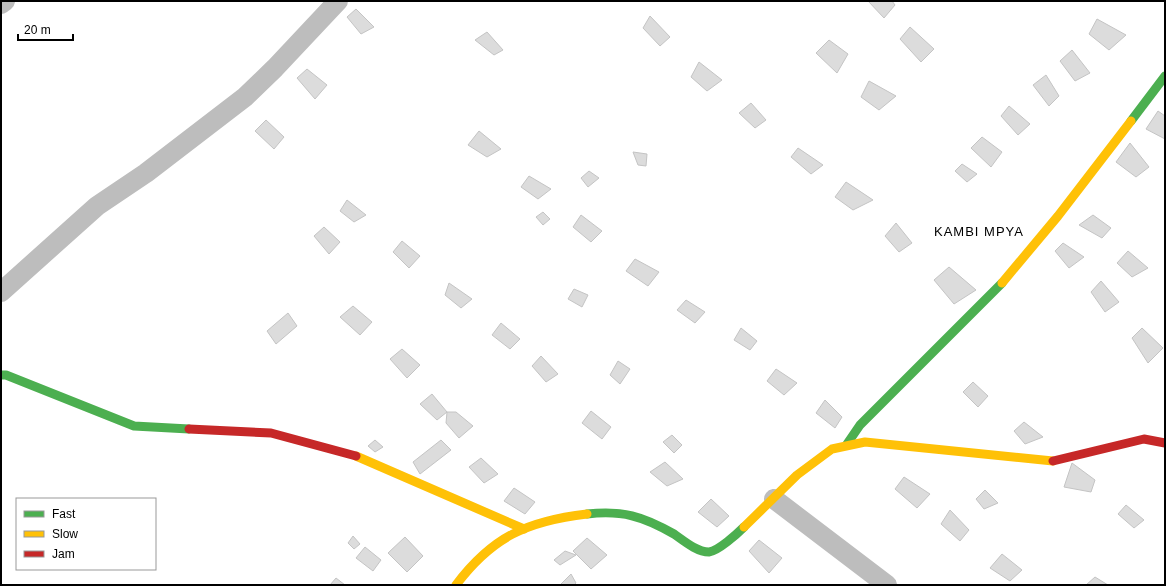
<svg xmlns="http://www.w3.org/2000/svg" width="1166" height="586" viewBox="0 0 1166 586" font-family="Arial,sans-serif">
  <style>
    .building { fill: #dcdcdc; stroke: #c4c4c4 }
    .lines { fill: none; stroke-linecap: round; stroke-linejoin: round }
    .street { stroke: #bdbdbd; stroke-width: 20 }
    .fast { stroke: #4caf50; stroke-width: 9 }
    .slow { stroke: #ffc107; stroke-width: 9 }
    .jam { stroke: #c62828; stroke-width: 9 }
    .labels { text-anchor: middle; stroke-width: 3; stroke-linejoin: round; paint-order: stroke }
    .quarter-label { font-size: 13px; letter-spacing: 1px; fill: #000; stroke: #fff }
  </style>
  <rect width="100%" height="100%" fill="#fff"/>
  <g class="building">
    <polygon points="868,1 892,1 895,5 884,18"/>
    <polygon points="356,9 374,27 361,34 347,17"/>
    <polygon points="650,16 670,37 660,46 643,28"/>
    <polygon points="1097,19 1126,35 1109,50 1089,34"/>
    <polygon points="910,27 934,49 921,62 900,39"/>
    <polygon points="487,32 503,50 494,55 475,40"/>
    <polygon points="829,40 848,54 837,73 816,53"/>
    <polygon points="1072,50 1090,73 1075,81 1060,61"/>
    <polygon points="699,62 722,80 707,91 691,77"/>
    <polygon points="307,69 327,85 315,99 297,78"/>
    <polygon points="1046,75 1059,96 1049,106 1033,85"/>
    <polygon points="869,81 896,96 879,110 861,97"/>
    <polygon points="751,103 766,120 755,128 739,113"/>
    <polygon points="1009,106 1030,124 1018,135 1001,116"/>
    <polygon points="1158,111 1165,116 1165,139 1146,129"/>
    <polygon points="266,120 284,137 274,149 255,131"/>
    <polygon points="479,131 501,149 487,157 468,145"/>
    <polygon points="982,137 1002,152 991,167 971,148"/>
    <polygon points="1130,143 1149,167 1136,177 1116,162"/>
    <polygon points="798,148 823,165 811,174 791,157"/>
    <polygon points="633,152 647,154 646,166 638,165"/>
    <polygon points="962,164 977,174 967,182 955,171"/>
    <polygon points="589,171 599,178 588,187 581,178"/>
    <polygon points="529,176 551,189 538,199 521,187"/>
    <polygon points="846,182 873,200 853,210 835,197"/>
    <polygon points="347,200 366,215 354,222 340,211"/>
    <polygon points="543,212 550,219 543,225 536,217"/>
    <polygon points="581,215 602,231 591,242 573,227"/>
    <polygon points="1093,215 1111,228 1102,238 1079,225"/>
    <polygon points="896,223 912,243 899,252 885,236"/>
    <polygon points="324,227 340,242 329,254 314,236"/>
    <polygon points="402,241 420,256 409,268 393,252"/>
    <polygon points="1063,243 1084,257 1069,268 1055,251"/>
    <polygon points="1128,251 1148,268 1132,277 1117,263"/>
    <polygon points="635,259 659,272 648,286 626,271"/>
    <polygon points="949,267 976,290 954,304 934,280"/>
    <polygon points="1101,281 1119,302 1105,312 1091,292"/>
    <polygon points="449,283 472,299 461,308 445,295"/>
    <polygon points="574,289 588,295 582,307 568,299"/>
    <polygon points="686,300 705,312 695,323 677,310"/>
    <polygon points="353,306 372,322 360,335 340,317"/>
    <polygon points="288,313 297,326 276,344 267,331"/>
    <polygon points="501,323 520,339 510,349 492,335"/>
    <polygon points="741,328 757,341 750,350 734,340"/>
    <polygon points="1142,328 1163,348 1148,363 1132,338"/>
    <polygon points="402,349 420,365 407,378 390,359"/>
    <polygon points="541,356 558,374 546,382 532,366"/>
    <polygon points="618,361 630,369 620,384 610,375"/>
    <polygon points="776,369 797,383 784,395 767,381"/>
    <polygon points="973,382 988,396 978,407 963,392"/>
    <polygon points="432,394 447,412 437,420 420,404"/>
    <polygon points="825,400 842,417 835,428 816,413"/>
    <polygon points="591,411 611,427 602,439 582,423"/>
    <polygon points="447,412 456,412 473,426 459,438 446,423"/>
    <polygon points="1024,422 1043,437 1025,444 1014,431"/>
    <polygon points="672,435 682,445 674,453 663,442"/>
    <polygon points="375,440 383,447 375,452 368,446"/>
    <polygon points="441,440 451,450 420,474 413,462"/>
    <polygon points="481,458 498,474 484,483 469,467"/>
    <polygon points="665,462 683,479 667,486 650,472"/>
    <polygon points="1072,463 1095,480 1091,492 1064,487"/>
    <polygon points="904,477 930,494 917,508 895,489"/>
    <polygon points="514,488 535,502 525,514 504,501"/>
    <polygon points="985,490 998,503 984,509 976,499"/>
    <polygon points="711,499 729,516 717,527 698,512"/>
    <polygon points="1126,505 1144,520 1134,528 1118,514"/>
    <polygon points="950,510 969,530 960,541 941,524"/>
    <polygon points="353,536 360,544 354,549 348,543"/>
    <polygon points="405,537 423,556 407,572 388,553"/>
    <polygon points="587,538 607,555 591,569 573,551"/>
    <polygon points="759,540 782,558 769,573 749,551"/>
    <polygon points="365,547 381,560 373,571 356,558"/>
    <polygon points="565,551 576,555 560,565 554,560"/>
    <polygon points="1002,554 1022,570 1010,581 990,568"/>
    <polygon points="571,574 576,583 574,585 560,585"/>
    <polygon points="1095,577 1108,585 1086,585"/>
    <polygon points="336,578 345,585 330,585"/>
  </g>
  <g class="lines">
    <g class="street">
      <polyline points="1,4 5,1"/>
      <polyline points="1,292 97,206 146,173 245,97 275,68 338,1"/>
      <polyline points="774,499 887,585"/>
    </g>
    <g class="fast">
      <polyline points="1131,121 1165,76"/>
      <polyline points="1,375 6,375 134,426 189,429"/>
      <polyline points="847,444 860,425 1002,283"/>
      <path d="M587,514C622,510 643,516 674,534C684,541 697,552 709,552C718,551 737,534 744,527"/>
    </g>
    <g class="slow">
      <polyline points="1002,283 1058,216 1131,121"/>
      <polyline points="356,456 524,529"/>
      <polyline points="744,527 797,475 832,449 865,442 1053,461"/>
      <path d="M456,585C492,537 527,521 587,514"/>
    </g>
    <g class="jam">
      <polyline points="189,429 271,433 356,456"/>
      <polyline points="1053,461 1144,439 1165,443"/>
    </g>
  </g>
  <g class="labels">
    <g class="quarter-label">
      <text x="979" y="236">KAMBI MPYA</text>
    </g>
  </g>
  <rect width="1166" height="586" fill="none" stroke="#000000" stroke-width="4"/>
  <rect x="16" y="498" width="140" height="72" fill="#ffffff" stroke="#999999"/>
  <rect x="24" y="511" width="20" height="6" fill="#4caf50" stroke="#999999"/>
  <text x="52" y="518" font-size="12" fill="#000000">Fast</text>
  <rect x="24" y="531" width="20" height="6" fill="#ffc107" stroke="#999999"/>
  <text x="52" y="538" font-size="12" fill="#000000">Slow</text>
  <rect x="24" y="551" width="20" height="6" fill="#c62828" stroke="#999999"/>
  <text x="52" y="558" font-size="12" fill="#000000">Jam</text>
  <path d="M18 34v6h55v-6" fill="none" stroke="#000000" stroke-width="2"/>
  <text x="24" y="34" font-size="12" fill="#000000" stroke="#ffffff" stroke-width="3" paint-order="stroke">20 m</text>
</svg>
